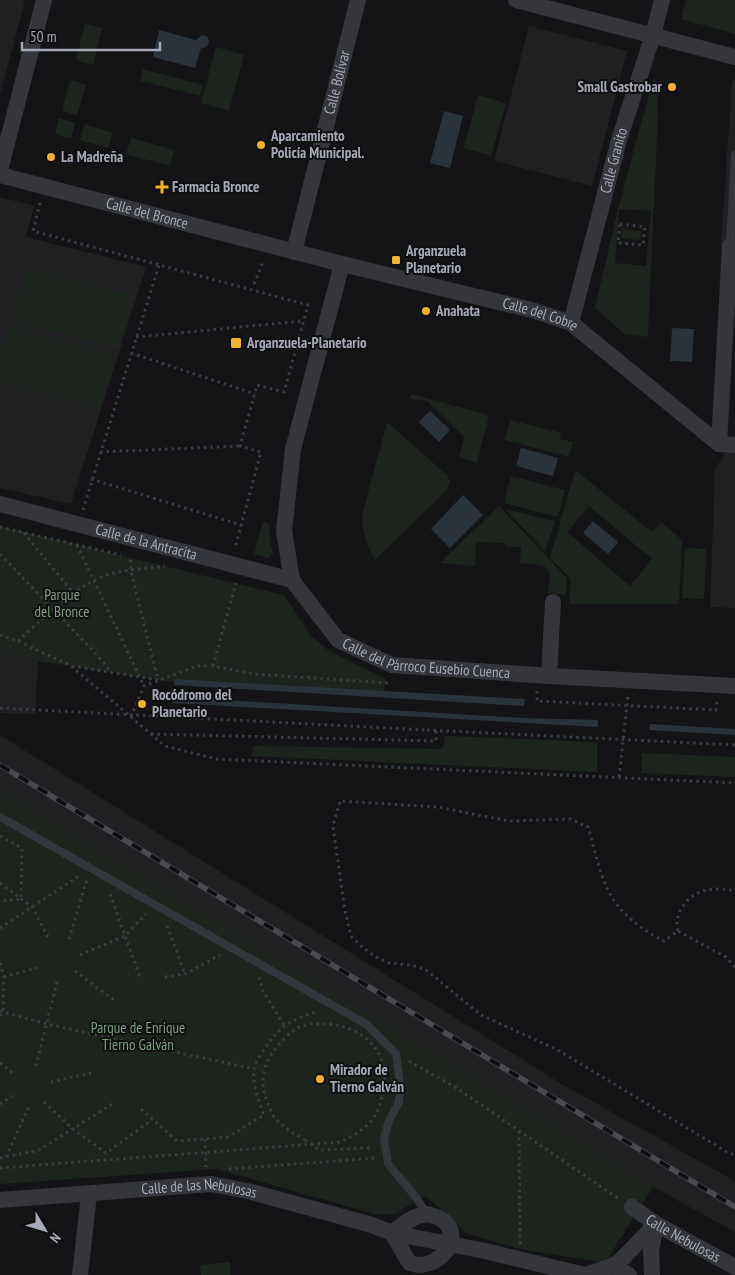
<svg xmlns="http://www.w3.org/2000/svg" width="735" height="1275" viewBox="0 0 735 1275" font-family="'PT Sans Narrow',sans-serif">
  <style>
    .built { fill: #202023 }
    .green { fill: #1c241d; fill-rule: evenodd }
    .water { fill: #2a333a }
    .lines { fill: none; stroke-linecap: round; stroke-linejoin: round }
    .path { stroke: #3b3d42; stroke-width: 3; stroke-dasharray: 2.5 4; stroke-linecap: butt }
    .lane { stroke: #35363b; stroke-width: 8 }
    .street { stroke: #35363b; stroke-width: 16 }
    .rail-casing { stroke: #484a50; stroke-width: 5.5 }
    .rail { stroke: #0f0f11; stroke-width: 4; stroke-dasharray: 11; stroke-linecap: butt }
    .path-bridge { stroke: #3b3d42; stroke-width: 3; stroke-dasharray: 2.5 4; stroke-linecap: butt }
    .poi-dot { fill: #f3b22e; stroke: #0f0f11; stroke-width: 2 }
    .labels { text-anchor: middle; stroke-width: 4; stroke-linejoin: round; paint-order: stroke }
    .street-label { font-size: 15px; fill: #a5aab6; stroke: #0f0f11 }
    .poi-label { font-size: 15px; font-weight: bold; fill: #a5aab6; stroke: #0f0f11; text-anchor: start }
    .park-label { font-size: 15px; fill: #7ca17f; stroke: #0f0f11 }
  </style>
  <rect width="100%" height="100%" fill="#141416"/>
  <g class="built">
    <polygon points="0,0 25,0 0,95"/>
    <polygon points="529,26 627,51 592,186 494,161"/>
    <polygon points="732,80 735,81 735,246 721,246"/>
    <polygon points="0,197 34,206 26,237 146,267 71,504 0,488"/>
    <polygon points="735,438 735,608 710,607 715,469"/>
    <polygon points="0,649 38,661 35,714 0,713"/>
    <polygon points="0,735 565,1086 735,1181 735,1232 653,1187 0,791"/>
  </g>
  <g class="green">
    <polygon points="686,0 735,0 735,34 681,19"/>
    <polygon points="85,24 102,28 93,65 76,60"/>
    <polygon points="216,47 244,55 229,111 201,103"/>
    <polygon points="143,69 203,85 200,96 140,81"/>
    <path d="M653,79L657,81L658,115L648,337L625,334L595,308L617,213ZM619,209L651,211L646,266L615,263Z"/>
    <polygon points="70,80 86,85 77,115 62,111"/>
    <polygon points="478,95 506,103 491,156 464,148"/>
    <polygon points="59,118 75,123 71,139 55,134"/>
    <polygon points="85,124 113,133 108,148 80,140"/>
    <polygon points="131,138 174,150 170,166 126,154"/>
    <polygon points="622,229 641,231 640,240 621,238"/>
    <polygon points="27,267 133,296 119,349 13,320"/>
    <polygon points="9,327 114,356 100,409 0,381 0,358"/>
    <polygon points="411,394 489,415 477,463 459,457 464,437 427,401 410,399"/>
    <polygon points="510,420 562,433 560,439 573,442 569,457 505,440"/>
    <path d="M387,422L448,476L450,483L445,492L375,560C366,545 361,529 363,512Z"/>
    <path d="M575,470L652,532L661,522L682,540L679,604H569L571,579L550,558ZM589,506L652,559L630,586L567,532Z"/>
    <polygon points="511,476 565,490 558,517 504,503"/>
    <path d="M499,506L567,578L566,595L548,593C552,563 548,566 520,563L521,547H506L504,543L476,542L475,566L440,563Z"/>
    <polygon points="505,509 555,521 545,551"/>
    <polygon points="263,522 266,522 269,525 270,542 273,553 269,558 254,554"/>
    <polygon points="0,526 284,595 311,636 329,651 385,678 384,697 171,682 38,661 0,649"/>
    <polygon points="685,548 707,549 704,599 682,598"/>
    <polygon points="445,736 597,742 597,772 252,756 253,746 443,749"/>
    <polygon points="642,753 735,757 735,777 641,773"/>
    <polygon points="0,791 653,1187 605,1263 520,1249 468,1234 426,1196 394,1214 375,1214 216,1169 0,1184"/>
    <polygon points="230,1262 231,1275 201,1275 200,1265"/>
  </g>
  <g class="water">
    <polygon points="159,30 196,40 202,35 208,37 209,43 206,47 201,48 195,68 153,57"/>
    <polygon points="444,111 463,116 450,168 430,163"/>
    <polygon points="672,328 694,329 692,362 670,361"/>
    <polygon points="430,411 450,430 439,442 419,422"/>
    <polygon points="521,448 558,458 553,476 516,466"/>
    <polygon points="463,495 483,515 450,548 431,529"/>
    <polygon points="593,521 618,542 608,554 583,533"/>
    <polygon points="175,679 525,699 524,706 174,685"/>
    <polygon points="173,697 523,718 598,720 598,727 172,703"/>
    <polygon points="650,724 735,729 735,735 649,730"/>
  </g>
  <g class="lines">
    <g class="path">
      <polyline points="40,203 33,231 308,305 284,392 257,385 240,446 261,452 235,548"/>
      <polygon points="620,224 645,227 643,245 618,243"/>
      <polyline points="254,284 263,262"/>
      <polyline points="136,337 303,321"/>
      <polyline points="131,353 255,394"/>
      <polyline points="100,452 240,446"/>
      <polyline points="91,479 241,525"/>
      <polyline points="83,510 159,265"/>
      <polyline points="0,527 121,555"/>
      <polyline points="24,533 74,594"/>
      <polyline points="77,545 144,686"/>
      <polyline points="0,554 98,656 111,672"/>
      <polyline points="0,635 18,641 71,666 165,746 216,759 735,783"/>
      <path d="M18,641C43,619 73,588 104,576C123,569 146,569 165,566"/>
      <polyline points="72,666 158,680 131,571 130,557"/>
      <polyline points="213,666 236,583"/>
      <polyline points="537,691 537,701 716,710 717,700"/>
      <polyline points="131,717 144,686 197,666 213,666 254,674 388,683"/>
      <polyline points="427,730 735,745"/>
      <polyline points="151,734 436,741 436,730"/>
      <polyline points="619,777 628,696"/>
      <polyline points="0,836 22,848 21,899 0,901"/>
      <polyline points="0,883 32,907 49,939"/>
      <polyline points="110,894 141,980"/>
      <polyline points="167,926 185,974"/>
      <polyline points="0,928 79,876"/>
      <path d="M678,931C673,915 687,895 703,891C713,888 725,889 735,891"/>
      <polyline points="69,939 87,879"/>
      <polyline points="80,955 125,936 146,914"/>
      <polyline points="0,963 4,977 3,1012 0,1016"/>
      <path d="M735,967L726,957L678,931L664,941C642,930 619,913 608,890C599,873 594,846 588,827L570,819L509,821L438,807L340,801L333,826L341,883L345,911L351,936L361,946L374,956L389,963L410,965L425,969L481,1015L556,1049L727,1152L735,1155"/>
      <polyline points="75,971 115,1001"/>
      <polyline points="4,977 40,967"/>
      <polyline points="165,977 185,974 220,955"/>
      <polyline points="259,977 263,991 284,1025"/>
      <polyline points="0,1011 47,1024 254,1069"/>
      <polyline points="409,1061 455,1087 619,1199"/>
      <polyline points="0,1063 14,1074"/>
      <polyline points="36,1066 58,978"/>
      <polyline points="51,1082 95,1072"/>
      <polyline points="44,1102 73,1129 106,1153 152,1120"/>
      <polyline points="0,1104 12,1096"/>
      <path d="M141,1109L177,1141L228,1137L264,1115C259,1103 252,1083 254,1069C255,1063 261,1054 265,1048C281,1025 291,1020 318,1011"/>
      <polyline points="519,1131 520,1244"/>
      <polyline points="205,1139 206,1167"/>
      <polyline points="305,1140 319,1150 369,1148 372,1151"/>
      <polyline points="6,1157 29,1107"/>
      <polyline points="0,1158 39,1150 114,1103"/>
      <polyline points="229,1169 375,1158"/>
    </g>
    <g class="lane">
      <polyline points="730,246 735,155"/>
      <polyline points="0,817 366,1024 396,1054 400,1084 399,1102 389,1121 384,1138 388,1164 415,1196 427,1214"/>
    </g>
    <g class="street">
      <polyline points="516,0 735,57"/>
      <polyline points="0,170 44,0"/>
      <path id="s1" d="M0,175L342,264L532,310L571,323L719,444"/>
      <path id="s2" d="M294,252L358,0"/>
      <path id="s3" d="M342,264L293,449L284,531L292,580L338,640L392,665L549,676L735,686"/>
      <path id="s4" d="M571,323L619,140L653,35L662,0"/>
      <polyline points="719,444 730,246"/>
      <polyline points="719,444 735,445"/>
      <path id="s5" d="M0,504L292,580"/>
      <polyline points="549,676 553,602"/>
      <path id="s6" d="M0,1200L211,1184L248,1191L372,1225L392,1233L485,1251L585,1275L612,1266L619,1262L656,1224"/>
      <path id="s7" d="M632,1207L656,1224L735,1267"/>
      <path d="M427,1214C476,1224 441,1275 410,1263C406,1259 397,1240 392,1233C403,1224 412,1216 427,1214Z"/>
      <polyline points="612,1266 629,1275"/>
      <polyline points="80,1275 89,1194"/>
      <polyline points="652,1275 651,1251 656,1224"/>
    </g>
    <g class="rail-casing">
      <polyline id="rail" points="0,765 735,1207"/>
    </g>
    <use href="#rail" class="rail"/>
    <g class="path-bridge">
      <polyline points="0,708 427,730"/>
      <path d="M0,1168L340,1142C369,1128 379,1119 384,1086C390,1047 356,1023 321,1024C316,1024 310,1023 306,1025C293,1028 284,1038 276,1048C262,1067 259,1082 268,1104C270,1109 272,1114 275,1118C283,1127 294,1134 305,1140"/>
    </g>
  </g>
  <g class="poi-dot">
    <circle cx="672" cy="87" r="5"/>
    <circle cx="261" cy="145" r="5"/>
    <circle cx="51" cy="157" r="5"/>
    <path d="M159.5 179.5h5v5h5v5h-5v5h-5v-5h-5v-5h5z"/>
    <rect x="391" y="255" width="10" height="10" rx="2.5"/>
    <circle cx="426" cy="311" r="5"/>
    <rect x="230" y="337" width="12" height="12" rx="2.5"/>
    <circle cx="142" cy="704" r="5"/>
    <circle cx="320" cy="1079" r="5"/>
  </g>
  <g class="labels">
    <g class="street-label">
      <text dy="5" stroke="none"><textPath href="#s2" startOffset="175">Calle Bolívar</textPath></text>
      <text dy="5" stroke="none"><textPath href="#s4" startOffset="168">Calle Granito</textPath></text>
      <text dy="5" stroke="none"><textPath href="#s1" startOffset="152">Calle del Bronce</textPath></text>
      <text dy="5" stroke="none"><textPath href="#s1" startOffset="558">Calle del Cobre</textPath></text>
      <text dy="5" stroke="none"><textPath href="#s5" startOffset="151">Calle de la Antracita</textPath></text>
      <text dy="5" stroke="none"><textPath href="#s3" startOffset="491">Calle del Párroco Eusebio Cuenca</textPath></text>
      <text dy="5" stroke="none"><textPath href="#s6" startOffset="200">Calle de las Nebulosas</textPath></text>
      <text dy="5" stroke="none"><textPath href="#s7" startOffset="60">Calle Nebulosas</textPath></text>
    </g>
    <g class="poi-label">
      <text x="662" y="92" text-anchor="end">Small Gastrobar</text>
      <text x="271" y="141">Aparcamiento<tspan x="271" dy="17">Policía Municipal.</tspan></text>
      <text x="61" y="162">La Madreña</text>
      <text x="172" y="192">Farmacia Bronce</text>
      <text x="406" y="256">Arganzuela<tspan x="406" dy="17">Planetario</tspan></text>
      <text x="436" y="316">Anahata</text>
      <text x="247" y="348">Arganzuela-Planetario</text>
      <text x="152" y="700">Rocódromo del<tspan x="152" dy="17">Planetario</tspan></text>
      <text x="330" y="1075">Mirador de<tspan x="330" dy="17">Tierno Galván</tspan></text>
    </g>
    <g class="park-label">
      <text x="62" y="600">Parque<tspan x="62" dy="17">del Bronce</tspan></text>
      <text x="138" y="1033">Parque de Enrique<tspan x="138" dy="17">Tierno Galván</tspan></text>
    </g>
  </g>
  <g transform="translate(45 1230) rotate(128)" stroke="#0f0f11" stroke-width="4" paint-order="stroke">
  <path d="M0-4L9 19L0 12L-9 19Z" fill="#a5aab6"/>
  <text y="-8" font-size="14" font-weight="bold" text-anchor="middle" fill="#a5aab6">N</text>
  </g>
  <path d="M22 42v8h138v-8" fill="none" stroke="#a5aab6" stroke-width="2.5"/>
  <text x="30" y="42" font-size="15" fill="#a5aab6" stroke="#0f0f11" stroke-width="4" paint-order="stroke">50 m</text>
</svg>
